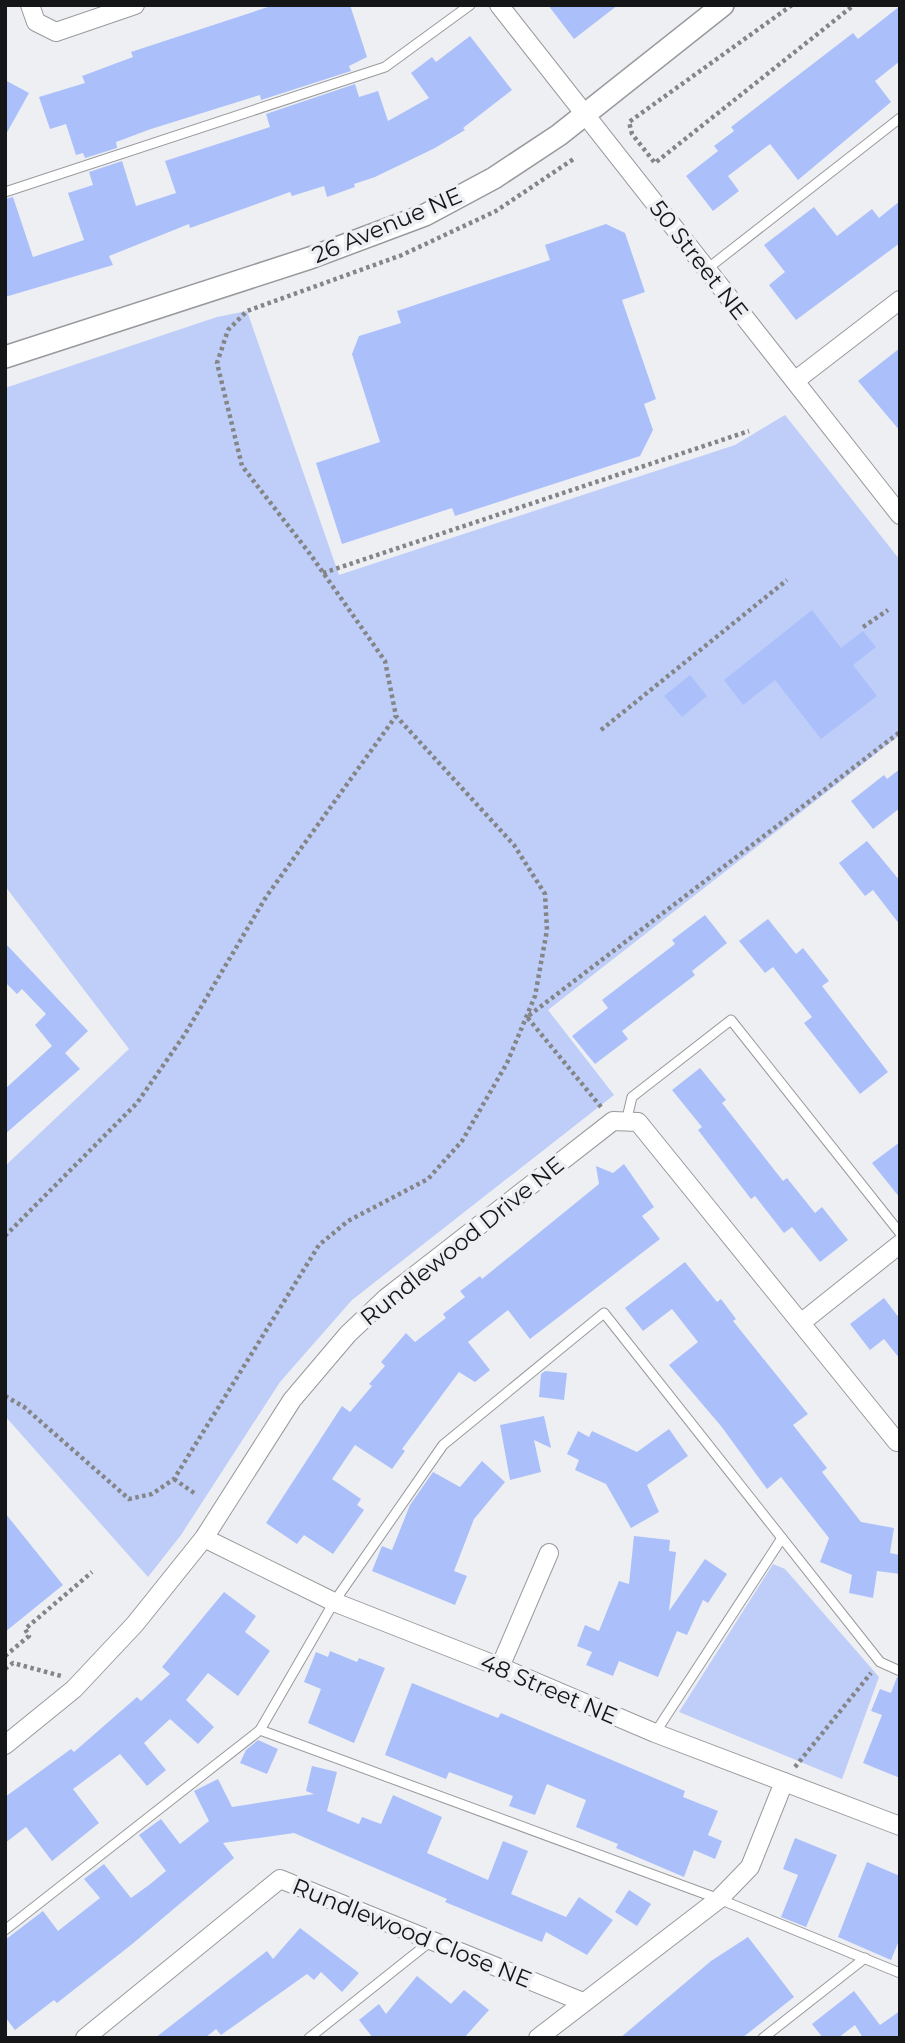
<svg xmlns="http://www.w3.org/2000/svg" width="905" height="2043" viewBox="0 0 905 2043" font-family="Montserrat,sans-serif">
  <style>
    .green { fill: #bfcef9 }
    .building { fill: #abc0fb }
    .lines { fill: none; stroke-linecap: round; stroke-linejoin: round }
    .service-casing { stroke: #999a9d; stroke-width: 11 }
    .minor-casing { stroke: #999a9d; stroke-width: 20 }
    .tertiary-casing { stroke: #999a9d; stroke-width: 24 }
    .path { stroke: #848587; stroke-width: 4.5; stroke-dasharray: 3.5 3.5; stroke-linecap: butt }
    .service { stroke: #fff; stroke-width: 9 }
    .minor { stroke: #fff; stroke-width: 18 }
    .tertiary { stroke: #fff; stroke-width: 21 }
    .labels { text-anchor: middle; stroke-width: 7; stroke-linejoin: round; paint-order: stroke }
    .street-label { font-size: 23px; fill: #151617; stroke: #eeeff2 }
  </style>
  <rect width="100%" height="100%" fill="#eeeff2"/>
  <g class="green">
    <polygon points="247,311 339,575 735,445 785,415 900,560 900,735 548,1010 614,1095 352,1300 280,1382 181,1535 148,1577 5,1416 5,1166 129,1049 5,886 5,388 217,317"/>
    <polygon points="773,1564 785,1569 879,1677 842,1779 679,1712"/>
  </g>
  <g class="building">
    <polygon points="274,5 350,5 367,57 349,66 351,71 261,100 260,95 151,129 116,142 117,148 85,158 83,153 76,155 66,124 50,129 39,97 85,83 82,76 133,57 131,52"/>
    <polygon points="548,5 618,5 574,39"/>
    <polygon points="900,6 900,61 875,81 891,102 798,180 770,144 728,176 739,191 713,211 686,176 718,151 714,146 734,131 731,127 853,33 858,39"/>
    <polygon points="470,36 512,90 463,128 465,130 435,148 375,177 354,184 355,187 327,197 324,186 292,196 290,192 190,228 189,224 109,256 113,265 5,297 5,199 13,197 33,257 84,240 68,193 93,185 89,172 122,161 136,206 176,193 165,161 270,127 266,114 355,84 359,97 378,91 388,121 429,98 411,73 432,57 436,62"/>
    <polygon points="5,80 29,93 5,136"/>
    <polygon points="900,201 900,243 796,320 769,285 785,272 764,245 814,207 837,236 872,209 879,218"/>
    <polygon points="606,224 625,233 645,292 622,300 656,399 644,404 653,430 640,456 455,516 452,508 342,544 316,463 380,442 352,354 359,336 401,323 397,311 550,260 545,245"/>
    <polygon points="900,348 900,431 858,381"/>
    <polygon points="812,610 841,648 863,631 876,647 853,665 877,696 821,739 775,680 743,705 724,680"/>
    <polygon points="690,675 707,696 682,717 664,696"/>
    <polygon points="900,769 900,808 873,829 851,801 884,775 887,779"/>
    <polygon points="867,841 900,881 900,925 873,890 865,896 839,863"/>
    <polygon points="705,915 727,943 692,971 695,975 622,1031 628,1039 595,1064 572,1036 608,1008 602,1000 675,944 672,940"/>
    <polygon points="768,919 796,954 803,948 829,981 822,986 888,1072 860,1094 804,1023 812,1017 773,967 765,973 739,941"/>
    <polygon points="5,943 88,1031 65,1053 80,1069 5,1134 5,1089 52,1046 35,1025 46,1014 22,989 17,994 5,982"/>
    <polygon points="700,1068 726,1100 722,1103 783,1181 787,1178 815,1213 822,1207 848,1240 820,1262 792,1227 784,1233 755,1196 751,1199 698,1130 702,1127 672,1090"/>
    <polygon points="900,1142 900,1198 872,1163"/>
    <polygon points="624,1164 654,1207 642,1216 660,1239 530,1339 508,1310 468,1342 490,1370 475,1382 459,1372 402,1449 405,1451 392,1469 355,1445 332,1479 361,1499 357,1505 364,1510 333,1554 304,1535 297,1544 266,1523 342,1406 350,1412 372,1386 369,1384 385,1366 381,1362 406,1333 415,1342 446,1318 443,1314 465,1297 460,1291 480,1276 482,1279 599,1184 596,1166 613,1173"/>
    <polygon points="685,1262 717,1302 721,1299 736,1319 733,1321 808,1414 793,1425 827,1468 822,1472 861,1522 894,1528 890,1553 900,1555 900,1574 877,1571 873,1598 849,1593 852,1575 820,1562 829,1538 781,1477 767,1489 721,1426 669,1365 698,1342 672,1309 643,1331 625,1308"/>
    <polygon points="884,1298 900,1319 900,1359 884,1339 870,1350 850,1324"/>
    <polygon points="545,1371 567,1373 564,1400 539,1397 541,1374"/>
    <polygon points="544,1416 551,1448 534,1440 541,1472 510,1480 500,1425"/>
    <polygon points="669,1429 688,1456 647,1485 659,1512 631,1528 606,1484 575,1470 579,1460 567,1454 578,1431 589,1437 592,1431 637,1452"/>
    <polygon points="482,1461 505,1482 474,1519 454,1571 467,1576 455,1605 372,1571 382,1546 392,1550 410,1505 433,1472 460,1487"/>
    <polygon points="5,1513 63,1585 5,1632"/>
    <polygon points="634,1536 670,1540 669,1551 676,1552 669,1611 705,1559 727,1574 708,1603 703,1600 687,1635 677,1631 658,1677 619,1661 613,1676 586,1665 592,1652 577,1646 585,1625 599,1631 619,1581 629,1584"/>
    <polygon points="224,1592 256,1616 245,1632 270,1651 238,1696 208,1673 186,1700 214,1727 198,1744 170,1719 144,1743 166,1770 147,1786 120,1754 73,1789 99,1823 52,1861 26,1827 5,1843 5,1797 71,1749 74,1752 137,1697 141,1701 170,1674 162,1667"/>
    <polygon points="330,1651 357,1662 359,1658 385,1668 354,1743 308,1723 321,1689 304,1682 316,1652 328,1657"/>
    <polygon points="897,1677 900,1678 900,1778 863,1763 882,1715 871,1711 880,1689 891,1693"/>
    <polygon points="412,1683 498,1718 501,1713 685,1791 683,1797 718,1811 708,1835 722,1841 715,1859 694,1850 684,1877 616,1848 618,1844 576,1827 586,1800 547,1784 535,1815 509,1806 513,1796 449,1772 446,1779 385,1755"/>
    <polygon points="258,1740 278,1749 267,1774 240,1763 246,1750"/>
    <polygon points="312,1766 337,1772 327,1811 359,1824 362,1817 381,1824 393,1795 442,1817 427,1853 488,1880 503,1841 528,1851 511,1894 566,1917 579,1897 613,1920 587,1955 546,1932 542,1942 445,1902 447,1899 294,1833 223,1843 234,1858 131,1945 57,2003 54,2000 15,2030 5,2017 5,1940 43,1911 58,1931 100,1898 84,1879 104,1864 131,1898 149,1885 166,1871 139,1835 161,1819 180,1844 209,1821 194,1791 218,1779 232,1807 314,1794 306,1791"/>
    <polygon points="795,1838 837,1855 806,1927 781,1917 798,1875 783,1869"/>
    <polygon points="867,1862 900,1876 900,1938 891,1960 838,1937"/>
    <polygon points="629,1890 651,1904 637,1926 615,1912"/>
    <polygon points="300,1928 359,1973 342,1992 321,1972 314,1980 307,1974 221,2035 216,2029 205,2038 155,2038 267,1951 273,1959"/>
    <polygon points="748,1937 794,1997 742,2038 620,2038 711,1961"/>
    <polygon points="417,1976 451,2004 464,1990 489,2010 464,2038 373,2038 359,2020 379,2004 386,2014"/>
    <polygon points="854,1991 880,2025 900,2011 900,2038 863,2038 855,2025 838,2038 823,2038 812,2024"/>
  </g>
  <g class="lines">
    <g class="service-casing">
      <g id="service">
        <polyline points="5,192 385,67 470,5"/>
        <polyline points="707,269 900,118"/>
        <polyline points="626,1122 632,1097 731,1020 900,1233"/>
        <polyline points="260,1730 719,1899 900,1973"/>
        <polyline points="655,1733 782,1538"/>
        <polyline points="5,1930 260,1730 334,1602 443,1445 604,1313 880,1662 900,1671"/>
        <polyline points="309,2038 431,1941"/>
        <polyline points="763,2038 865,1958"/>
      </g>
    </g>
    <g class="minor-casing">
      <g id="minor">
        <polyline points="30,5 36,22 56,32 135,5"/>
        <polyline points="499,5 900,515"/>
        <polyline points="796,380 900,300"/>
        <polyline points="802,1322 900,1244"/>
        <polyline points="204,1538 334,1602 500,1667 655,1733 900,1826"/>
        <polyline points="500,1667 549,1553"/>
        <polyline points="5,1745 74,1689 135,1624 204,1538 292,1400 348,1334 386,1298 613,1121 638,1122 897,1442"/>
        <polyline points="85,2038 280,1879 583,2002"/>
        <polyline points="538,2038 719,1899 750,1867 784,1782"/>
      </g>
    </g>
    <g class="tertiary-casing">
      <polyline id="tertiary" points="5,357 310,258 425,215 494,178 559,135 723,5"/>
    </g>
    <g class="path">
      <polyline points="792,5 629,122 632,134 655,163 854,5"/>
      <polyline points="323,573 749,431"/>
      <polyline points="863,627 888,610"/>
      <polyline points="601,730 787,580"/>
      <polyline points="601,1107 527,1017 900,732"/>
      <polyline points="5,1236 137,1103 185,1034 266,897 396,716"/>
      <polyline points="5,1396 24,1407 129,1499 152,1494 174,1479 319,1245 348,1221 428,1179 462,1141 507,1063 535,996 547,930 545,894 514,845 396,716 385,661 310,554 242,466 217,363 228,330 247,311 402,255 496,211 575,158"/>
      <polyline points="174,1479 197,1495"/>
      <polyline points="5,1656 29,1636 25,1629 92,1572"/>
      <polyline points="5,1669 13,1663 61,1676"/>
      <polyline points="795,1767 871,1673"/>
    </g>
    <use href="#service" class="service"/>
    <use href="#minor" class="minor"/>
    <use href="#tertiary" class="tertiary"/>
  </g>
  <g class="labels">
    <g class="street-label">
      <text transform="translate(387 225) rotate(-23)" y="8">26 Avenue NE</text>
      <text transform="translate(699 260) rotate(52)" y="8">50 Street NE</text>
      <text transform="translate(462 1241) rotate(-39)" y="8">Rundlewood Drive NE</text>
      <text transform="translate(549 1689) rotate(23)" y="8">48 Street NE</text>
      <text transform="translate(412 1933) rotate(22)" y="8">Rundlewood Close NE</text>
    </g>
  </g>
  <rect width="905" height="2043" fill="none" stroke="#151617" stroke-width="14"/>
</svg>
